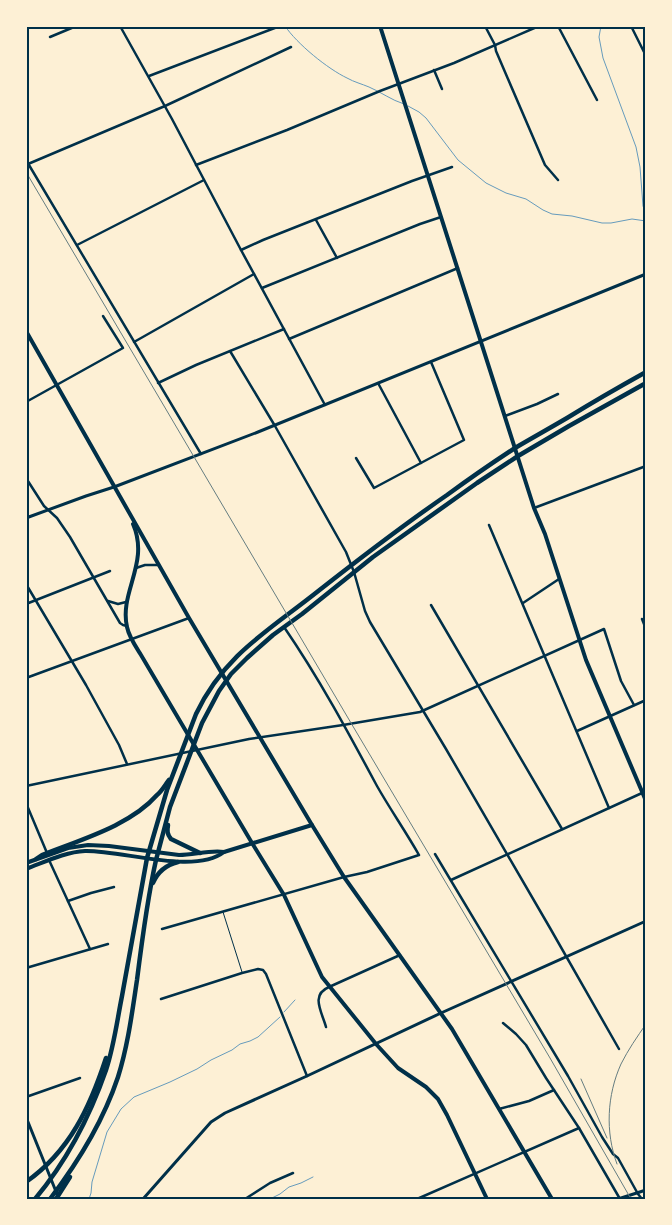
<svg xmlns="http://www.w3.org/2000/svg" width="672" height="1225" viewBox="0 0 672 1225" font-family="Lato,sans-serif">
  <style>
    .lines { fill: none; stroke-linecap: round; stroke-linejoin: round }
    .stream { stroke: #669bbc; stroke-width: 1 }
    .service { stroke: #003049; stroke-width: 1 }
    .minor { stroke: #003049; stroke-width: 2.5 }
    .tertiary { stroke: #003049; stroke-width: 3 }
    .secondary { stroke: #003049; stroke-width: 4 }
    .primary { stroke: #003049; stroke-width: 4 }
    .trunk { stroke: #003049; stroke-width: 4.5 }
    .motorway { stroke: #003049; stroke-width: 4.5 }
    .rail { stroke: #657d81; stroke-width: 1 }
    .neatline { fill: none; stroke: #003049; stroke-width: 2 }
  </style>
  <rect width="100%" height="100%" fill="#fdf0d5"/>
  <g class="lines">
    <g class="stream">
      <path d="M285,26C297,44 328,69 347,78C354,82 362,84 369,87C381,92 391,100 404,104"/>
      <polyline points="601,26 599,37 603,58 636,147 640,167 643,206 646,214"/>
      <polyline points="408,106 419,112 426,118 458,160 486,183 506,193 526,199 543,210 552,214 572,216 602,223 611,223 632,219 646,221"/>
      <polyline points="284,1012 295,1000"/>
      <polyline points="89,1199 91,1193 92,1182 107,1132 121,1109 134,1097 170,1082 197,1069 211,1060 232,1050 240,1044 250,1041 258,1037 280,1017"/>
      <polyline points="270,1199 280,1194 289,1187 301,1183 313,1177"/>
    </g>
    <polyline class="service" points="223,912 242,972"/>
    <g class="minor">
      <polyline points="120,26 172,119 241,250 325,405"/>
      <polyline points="485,26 495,45 496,51 505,72 545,165 558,180"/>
      <polyline points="558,26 597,100"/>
      <polyline points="631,26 646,56"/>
      <polyline points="50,37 74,27 87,26"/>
      <polyline points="434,70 442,89"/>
      <polyline points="149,76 280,26"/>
      <polyline points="26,160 201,454"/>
      <polyline points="28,164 165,106 291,47"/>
      <polyline points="196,165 287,130 380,91 454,63 539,26"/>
      <polyline points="316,220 337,258"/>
      <polyline points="77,245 204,180"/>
      <polyline points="241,250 263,240 412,181 452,167"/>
      <polyline points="262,288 420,224 441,217"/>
      <polyline points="289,339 458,268"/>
      <polyline points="134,342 254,274"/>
      <polyline points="230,351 275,426 346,552 354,572 365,611 370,622 446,749 550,928 619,1049"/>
      <polyline points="158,383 196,365 284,329"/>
      <polyline points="378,383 421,463"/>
      <polyline points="26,402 123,348 103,316"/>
      <polyline points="505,416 537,404 558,394"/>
      <polyline points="356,458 374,488 464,440 431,362"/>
      <polyline points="26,478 44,506 57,518 70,537 120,623 123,625 127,626"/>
      <polyline points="534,508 646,466"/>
      <path d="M489,525C529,619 569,713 609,808"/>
      <polyline points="136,568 145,565 158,565"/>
      <polyline points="26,584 86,685 119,745 127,764"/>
      <polyline points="108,601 118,604 126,602"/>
      <polyline points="523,603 559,579"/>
      <polyline points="26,604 110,571"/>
      <polyline points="431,605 562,829"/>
      <polyline points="642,619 646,629"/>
      <polyline points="26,678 189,618"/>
      <polyline points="577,731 646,700"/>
      <polyline points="26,786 249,739 343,725 420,712 604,629 621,681 634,705"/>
      <polyline points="26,803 47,853"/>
      <polyline points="435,854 568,1076 602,1137 613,1154 618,1158 638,1194 642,1199"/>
      <polyline points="49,860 90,949"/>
      <polyline points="451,880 642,793"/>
      <polyline points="68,901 91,893 114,887"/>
      <path d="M162,929L344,877L367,872L419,855C406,832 390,809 377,786C348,732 319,678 284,627"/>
      <polyline points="26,968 108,944"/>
      <polyline points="161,999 242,973 258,969 263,970 266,974 307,1076"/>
      <polyline points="503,1023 516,1034 526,1045 546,1078 579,1128 620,1199"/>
      <path d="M326,1027C322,1012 310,995 329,987L400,955"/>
      <polyline points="26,1097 80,1078"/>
      <polyline points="499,1109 529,1101 554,1090"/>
      <polyline points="245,1199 270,1183 293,1173"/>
      <polyline points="417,1199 579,1128"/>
    </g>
    <g class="tertiary">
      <polyline points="26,518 86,496 114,487 258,432 646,274"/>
      <polyline points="26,1117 59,1199"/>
      <polyline points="143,1199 211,1122 225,1113 307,1076 441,1013 646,921"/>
      <polyline points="618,1199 646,1190"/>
    </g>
    <g class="secondary">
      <polyline points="380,26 534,508 545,534 586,660 646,801"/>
      <polyline points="26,331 189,618 312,825"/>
      <path d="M133,524C150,563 119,592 127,627C129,637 136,647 141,655L252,843"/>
    </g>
    <g class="primary">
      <polyline points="252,843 284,895 322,977 376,1044 398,1068 426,1087 438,1099 447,1115 487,1199"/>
      <path d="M26,863L68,848L88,845L109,846L179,855C194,855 209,850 224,852"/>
      <path d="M26,869C45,862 65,852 85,851C122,850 194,875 224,852L312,825L344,877L452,1029L552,1199"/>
    </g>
    <g class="trunk">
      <path d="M168,825C167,831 167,834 171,839L200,853"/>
      <path d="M147,858L167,790L196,714C224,655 268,631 317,592C359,559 402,526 447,495C469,479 492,463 515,448C532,438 550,428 567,418C593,402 619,387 646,372"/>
      <path d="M36,859L42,855C79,840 130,826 157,795C162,791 165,785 169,780"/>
      <polyline points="156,860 170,807 202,723 219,691 231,674 247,658 273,635 302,614 373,557 477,483 518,456 569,426 646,383"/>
    </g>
    <g class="motorway">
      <path d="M153,883C158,871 166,865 178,862"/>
      <path d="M26,1182C70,1151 90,1107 106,1058"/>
      <path d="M35,1199C66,1162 90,1116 106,1070C114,1046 117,1021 122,996C130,950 139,904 147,858"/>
      <path d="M50,1199C79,1161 103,1122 118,1077C128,1045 132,1013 137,980C142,940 147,900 156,860"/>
      <polyline points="56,1199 70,1177"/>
    </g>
    <g class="rail">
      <polyline points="26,172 351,723 550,1058 631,1199"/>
      <polyline points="581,1079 607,1138"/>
      <path d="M617,1164C605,1132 607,1095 621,1064C628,1050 637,1037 646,1024"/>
    </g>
  </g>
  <rect width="672" height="1225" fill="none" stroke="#fdf0d5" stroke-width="55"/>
  <rect x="28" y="28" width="616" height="1170" class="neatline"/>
</svg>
